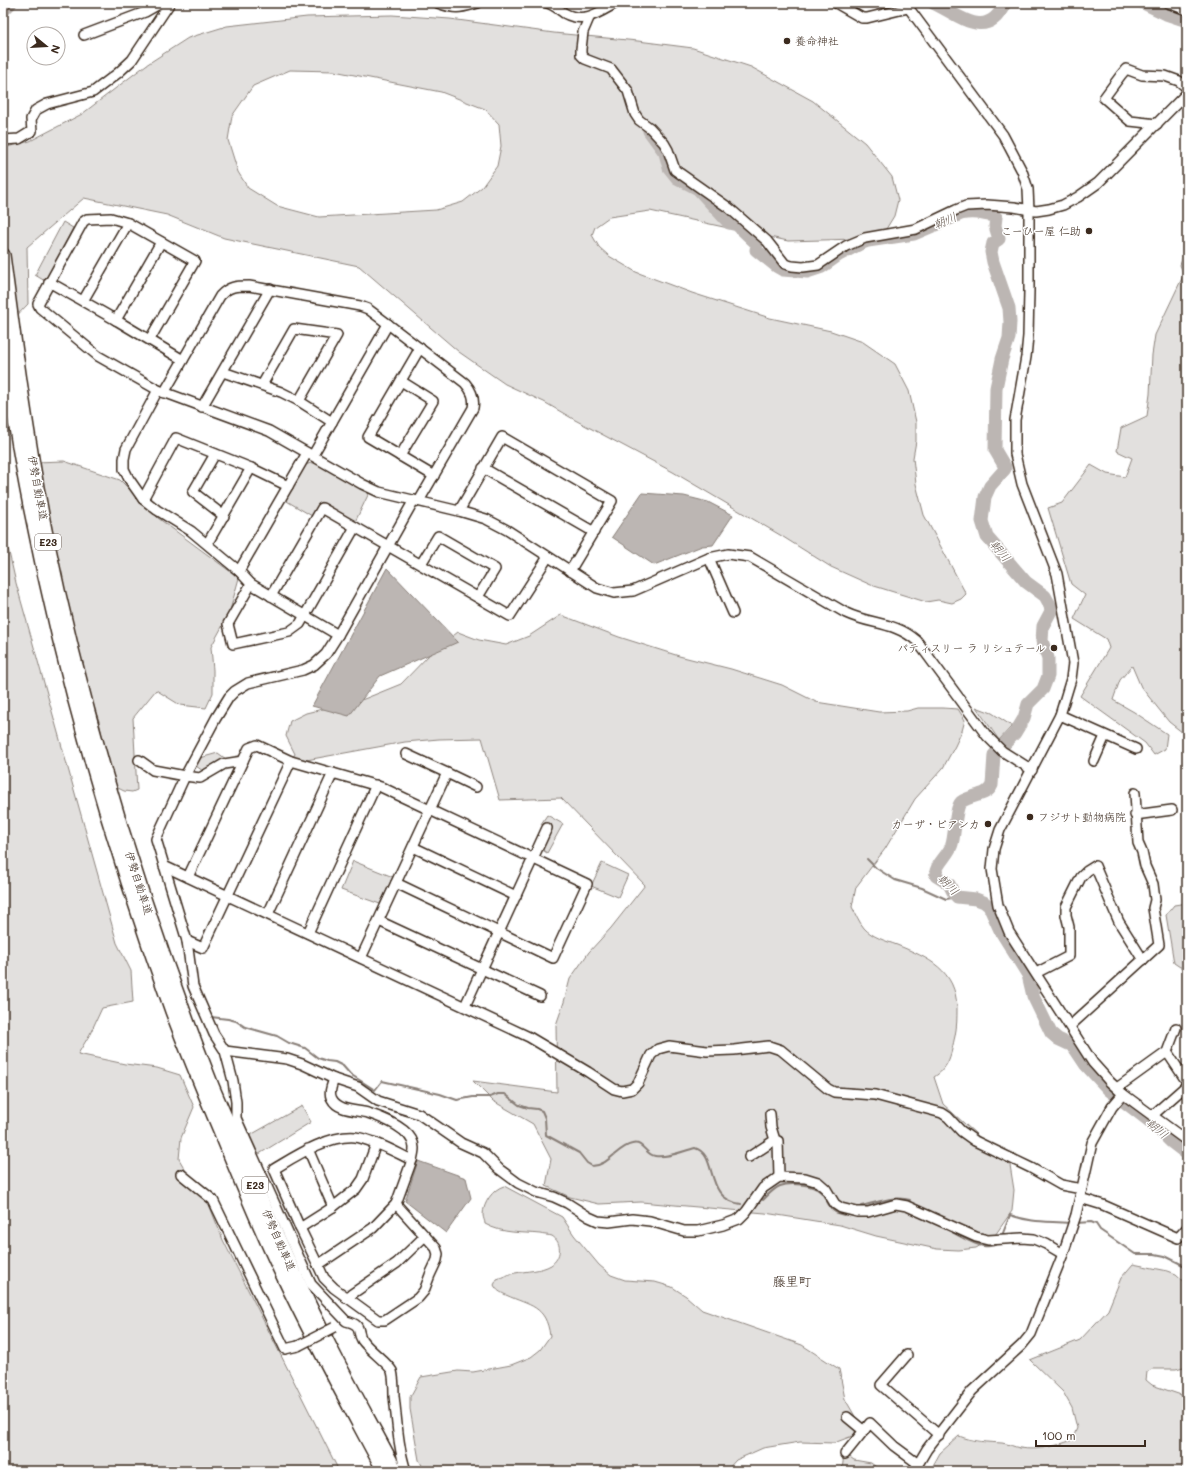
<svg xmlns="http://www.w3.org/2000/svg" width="1190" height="1474" viewBox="0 0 1190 1474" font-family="Mali,'Klee One',sans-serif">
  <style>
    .green { fill: #e2e0de; stroke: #8e857e; fill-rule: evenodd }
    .water { fill: #bcb6b3; stroke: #887e77 }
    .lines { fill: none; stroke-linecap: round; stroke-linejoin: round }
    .stream { stroke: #887e77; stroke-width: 2 }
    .river { stroke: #bcb6b3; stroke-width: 13 }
    .minor-casing { stroke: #3b2a1e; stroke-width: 12 }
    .highway-casing { stroke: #3b2a1e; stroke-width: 16 }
    .minor { stroke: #fff; stroke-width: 9 }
    .highway { stroke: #fff; stroke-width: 13 }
    .minor-bridge-casing { stroke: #3b2a1e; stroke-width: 12; stroke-linecap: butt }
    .minor-bridge { stroke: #fff; stroke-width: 9 }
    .poi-dot { fill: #3b2a1e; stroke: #fff; stroke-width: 1.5 }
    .labels { text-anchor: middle; stroke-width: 3; stroke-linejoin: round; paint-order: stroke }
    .shield { fill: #fff; stroke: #766a62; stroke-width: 1 }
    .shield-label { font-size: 10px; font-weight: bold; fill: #3b2a1e }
    .poi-label { font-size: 11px; fill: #3b2a1e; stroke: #fff; text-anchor: end }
    .street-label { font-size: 11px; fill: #3b2a1e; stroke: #fff }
    .water-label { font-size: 12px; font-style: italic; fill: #685b52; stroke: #fff }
    .quarter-label { font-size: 13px; fill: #3b2a1e; stroke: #fff }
  </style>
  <rect width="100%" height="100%" fill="#fff"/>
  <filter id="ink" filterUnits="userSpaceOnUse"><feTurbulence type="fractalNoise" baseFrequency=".025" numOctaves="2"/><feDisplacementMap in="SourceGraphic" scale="8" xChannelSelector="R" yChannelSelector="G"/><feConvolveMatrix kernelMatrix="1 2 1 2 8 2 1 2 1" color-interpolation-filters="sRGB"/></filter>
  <g filter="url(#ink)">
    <g class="green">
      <path d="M392,15L450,19L554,33L638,41L693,48L751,67L813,101L865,143L892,177L898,200L894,216L886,229L856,239L788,241L650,211L609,217L595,227L592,235L599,247L609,256L636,272L692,293L770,318L831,331L863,342L895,364L909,391L916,422V441L913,458L916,484L924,515L966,594L961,599L952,603L938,600L926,602L871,585L831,567L780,535L673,472L575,420L544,402L505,384L459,352L359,266L224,238L167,215L84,198L27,247L28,304L3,330V148L30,141L82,114L146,65L188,38L227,26L307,17ZM290,70L334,71L441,92L485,109L499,124L501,146L497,166L482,187L463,202L436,210L319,217L277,206L248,188L238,172L228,140L232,116L253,86Z"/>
      <polygon points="63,222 73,228 45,281 35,275"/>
      <polygon points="1187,245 1187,736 1169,722 1141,687 1132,666 1120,680 1113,700 1134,712 1167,734 1165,749 1154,755 1145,743 1080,696 1109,648 1106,639 1074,619 1085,595 1071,584 1048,508 1062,503 1091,465 1107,474 1125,477 1132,458 1117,451 1121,428 1147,416 1150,394 1152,355 1155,335 1184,274 1180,265"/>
      <polygon points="64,461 120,480 158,518 239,578 229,614 211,647 213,670 213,693 206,708 180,705 156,690 133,718 137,790 132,792 124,791 116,787 112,780 105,751 99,721 85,681 35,462"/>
      <polygon points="314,462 369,493 355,522 321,502 312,516 285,500 305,465"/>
      <polygon points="3,526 16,583 117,943 131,971 133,1002 102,1008 90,1034 78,1054 125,1064 157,1068 180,1075 194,1107 181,1138 179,1159 190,1178 203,1189 223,1240 339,1471 3,1471"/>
      <path d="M561,615L619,637L679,656L731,669L782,685L816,702L879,712L907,711L918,708H943L958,709L965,720L962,731L955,746L943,768L915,799L885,849L856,887L852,907C856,914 859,922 864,928C872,937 886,941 897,945C929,958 956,970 957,1008C957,1018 957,1026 955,1036C951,1053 950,1067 934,1077L943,1104L1010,1165L1014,1190L1012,1211L993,1238L976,1248L959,1250L937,1249L876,1236L840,1225L765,1213L641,1202L599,1204L570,1197L546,1186L551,1159L533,1124L493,1101L473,1081L557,1092L556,1025L564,1002L570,979L589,952L611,928L645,885L561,798L500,800L482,738L439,739L405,742L290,763L295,754L286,736L290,721L306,713L364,699L401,684L431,653L458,632L479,640L506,645L529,636Z"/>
      <polygon points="976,707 992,713 1012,726 999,740"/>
      <polygon points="218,753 226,759 203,771 196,766 200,758"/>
      <polygon points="547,815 563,824 547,853 541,849 552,830 541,824"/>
      <polygon points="353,861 393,877 380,904 341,890"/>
      <polygon points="602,863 628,875 618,897 591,886"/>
      <polygon points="1187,903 1187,967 1180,967 1174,963 1166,915 1174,905"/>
      <polygon points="302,1106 311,1122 256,1156 247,1137"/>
      <path d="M504,1186L562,1217L574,1235L599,1265L611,1275L625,1280L655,1282L672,1287L686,1296L702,1310L802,1345L839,1369L845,1399L856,1418L855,1435L834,1443L800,1442L763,1448L736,1460L726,1471H425L419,1460L410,1409V1397L421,1377L458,1371L473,1372L511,1365L531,1357L540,1350L550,1336C546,1305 530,1306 506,1295C500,1292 497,1291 494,1285L497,1279C503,1277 509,1274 515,1273C526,1271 541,1271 551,1265C561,1258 563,1243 552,1236C549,1235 543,1235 540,1234C521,1232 503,1234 485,1224C485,1221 483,1218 483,1215C483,1203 493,1189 504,1186Z"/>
      <path d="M1133,1264L1168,1271L1176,1274L1187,1284V1366L1176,1369H1152L1147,1372L1146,1380L1152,1385L1187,1397V1458L1180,1471H930L940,1453L959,1436C974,1442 987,1442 1002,1443C1009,1444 1014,1447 1020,1448C1038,1451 1056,1446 1072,1440L1077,1428L1072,1408L1063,1392L1030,1360L1080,1340L1108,1310L1121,1278Z"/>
      <polygon points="844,1453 854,1460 871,1463 881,1471 842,1471"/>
    </g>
    <g class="water">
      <polygon points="642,493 684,496 708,502 733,515 713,545 702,546 654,565 612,537"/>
      <polygon points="387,568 458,642 380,676 349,716 312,706"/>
      <polygon points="418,1161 466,1178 471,1198 446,1233 405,1201"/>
    </g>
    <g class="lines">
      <g class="stream">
        <polyline points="867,859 876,868 895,880 922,888 946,899 957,897"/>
        <path d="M211,1017L228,1019L236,1021L245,1027L277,1036L289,1043L305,1048L318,1058L327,1061L335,1062L343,1066L350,1074L375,1090L382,1081L440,1094L457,1100L473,1097H490L498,1094H505L519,1105L528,1108L537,1109L542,1111L545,1118L546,1135L579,1153L587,1163L592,1166C610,1165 617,1147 632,1144C644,1141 645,1155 655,1156C668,1158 683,1151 695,1148C719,1155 703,1199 741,1204"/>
        <path d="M763,1200C768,1195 773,1189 780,1186C790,1182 813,1184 821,1192C830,1203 828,1212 844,1215"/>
        <path d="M861,1206C877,1203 894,1195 910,1200"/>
        <polyline points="1076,1223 1091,1222 1096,1224 1100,1230 1135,1254 1155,1254 1165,1256 1187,1267"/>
        <path d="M941,1226C955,1233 983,1253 997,1244"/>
        <path d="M1003,1233L1010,1215C1033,1223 1047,1221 1070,1223"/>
      </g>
      <g class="river">
        <polyline points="879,3 882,6 894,3"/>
        <path d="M933,3C958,14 987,43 1005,3"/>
        <polyline points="1143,3 1166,14 1187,21"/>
        <polyline points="3,11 11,3"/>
        <path d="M649,131L665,153L669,168L677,178L698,189L729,223L737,225L757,244L756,250L776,266L783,270L807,272L822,267L839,255L860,244L868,241L914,234L961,214C973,211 984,214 996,217L995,226L999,239L993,243L991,252L993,262L1009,308L1010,322L1009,338L1002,359L996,388L995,450L1005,467V469L990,486L985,497L982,521L987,537L1026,582L1045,596L1050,605L1051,611L1043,626L1042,641L1048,658V676L1043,689L1028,704L1024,718L1015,733L994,755L992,785C987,797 971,794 961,802C955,808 955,835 952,844C950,854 933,866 936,876L949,884L953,892L957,897L976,899L984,902L989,906L1000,930L1028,975L1033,996L1051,1033L1058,1039L1073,1046L1085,1064L1109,1090L1152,1123L1170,1141L1187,1154"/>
      </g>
      <g class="minor-casing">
        <g id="minor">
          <path d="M438,3C457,10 460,8 478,3"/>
          <path d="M547,3C554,5 558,9 564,13C584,24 598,13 616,3"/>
          <polyline points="836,3 862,18 867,18 908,8"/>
          <polyline points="905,3 1003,135 1022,171 1028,189 1029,210 1029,291 1028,336 1026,357 1015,420 1015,454 1022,484 1057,574 1073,663 1071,679 1060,715 1000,830 994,849 992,869 998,905 1009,932 1093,1063 1110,1082 1123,1094 1187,1141"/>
          <polyline points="1168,3 1187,10"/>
          <polyline points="589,18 583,32 581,49 581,55 585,59 611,69 628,91 635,114 639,120 650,128 664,143 668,150 675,170 729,208 767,241 785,264 792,266 803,267 818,265 846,246 865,238 916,229 956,210 966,206 987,205 1014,207 1036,211 1049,209 1063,205 1078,197 1098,183 1187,93"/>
          <polyline points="84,35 145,12 159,4 169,3"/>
          <polyline points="1157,124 1130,121 1104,98 1121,75 1126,69 1142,75 1165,76 1179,81 1187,88"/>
          <polyline points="3,140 19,139 32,131 31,119 36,110 47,104 93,92 118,73 132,60 170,3"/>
          <polyline points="49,282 116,320 183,360"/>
          <polyline points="83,301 128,223"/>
          <polyline points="116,320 161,242"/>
          <path d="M150,339L195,261L128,223L111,218L87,219L83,222L38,304L40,308L98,356L158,390L269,431L362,484L379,492L459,511L486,519L507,530L597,588L614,593L633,591L709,558L728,554L750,557L846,613C871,625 894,621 917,641L987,736L1002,751L1032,770"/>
          <polyline points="420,348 368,437 434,476"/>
          <polyline points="223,372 281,392 299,401 332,422"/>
          <polyline points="262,385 294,329 337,335 299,401"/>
          <polyline points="158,390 126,449 124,459 124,469 129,479 143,499 157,510 191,531 239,571 251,584 228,624 233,644 289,632 300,624 355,527"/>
          <path d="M164,393L220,296C229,286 236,286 249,286L360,306L368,309L388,324L465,383C472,391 475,398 473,408L419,501"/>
          <polyline points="202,407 270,289"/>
          <polyline points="215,454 193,492 224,516"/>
          <polyline points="313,455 388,324"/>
          <polyline points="400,456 433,401 401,381"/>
          <polyline points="483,468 594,532"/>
          <polyline points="143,499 176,438 251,468 288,486"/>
          <polyline points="459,511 502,437 612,501 570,571"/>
          <polyline points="210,539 251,468"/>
          <polyline points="709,558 733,613"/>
          <polyline points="421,564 438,536 495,569 478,597"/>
          <polyline points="239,571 307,453"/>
          <polyline points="251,584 338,635"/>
          <polyline points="271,596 322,508 510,616 548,557"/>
          <polyline points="1060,715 1136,749"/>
          <polyline points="406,754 447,773"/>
          <polyline points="139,760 153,770 185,776 200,778 224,764 243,761"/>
          <polyline points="1094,761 1105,736"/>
          <polyline points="1135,815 1172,810"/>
          <polyline points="413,847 516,896"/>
          <polyline points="164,866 529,1037 588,1072 614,1089 622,1091 632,1089 638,1083 651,1055 658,1049 669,1046 707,1051 734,1050 769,1046 781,1050 828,1089 834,1092 875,1095 942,1113 948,1117 961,1131 975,1141 1031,1168 1061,1185 1082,1189"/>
          <polyline points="188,877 249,748 257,745 291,761 381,787 587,884 553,958 396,883"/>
          <polyline points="268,914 333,773"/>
          <polyline points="379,921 540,996"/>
          <polyline points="308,933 376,785"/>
          <polyline points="187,941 203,948 291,761"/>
          <polyline points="361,958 447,773 476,787"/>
          <polyline points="1036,973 1069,956 1069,927 1066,915 1066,907 1081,877 1087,871 1095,866 1119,922 1143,960"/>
          <polyline points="465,1006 547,828"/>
          <polyline points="1070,1026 1159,945 1153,908 1155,900 1153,884 1145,866 1142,852 1138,843 1135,793"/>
          <polyline points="225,1051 287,1059 302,1064 334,1079 358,1087 378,1101 419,1114 461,1143 483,1153 499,1169 518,1183 536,1192 554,1197 567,1203 589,1217 598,1221 609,1222 632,1219 650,1221 684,1231 698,1231 723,1225 739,1219 746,1212 763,1188 779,1177 805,1178 818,1182 826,1189 835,1204 841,1208 857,1212 868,1212 896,1204 907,1206 976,1237 988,1240 1022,1238 1034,1239 1046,1244 1063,1254"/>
          <polyline points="1167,1052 1187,1082"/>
          <polyline points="1117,1088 1167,1052 1176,1028"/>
          <polyline points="770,1114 771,1127 775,1140 778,1141 779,1177"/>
          <polyline points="1153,1115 1187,1085"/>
          <path d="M308,1149L333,1207L300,1228L274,1169C296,1156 328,1135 355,1137C372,1139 397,1153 412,1160C413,1156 414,1152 414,1148C414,1130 383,1118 368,1113C357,1110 338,1111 332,1099C328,1093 332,1085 334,1079"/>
          <polyline points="749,1157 775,1140"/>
          <polyline points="181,1174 213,1200 285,1349 298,1346"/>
          <polyline points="1080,1198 1103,1205 1178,1238 1187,1228"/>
          <polyline points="396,1204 412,1160"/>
          <polyline points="333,1207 356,1189 363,1179 376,1144"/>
          <polyline points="300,1228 318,1265 373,1228 396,1204 425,1236 397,1263 346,1298"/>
          <polyline points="318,1265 324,1278 334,1288 378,1320 385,1320 418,1298 424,1291 430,1275 437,1260 438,1254 436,1248 425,1236"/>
          <polyline points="907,1355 881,1385 939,1435"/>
          <polyline points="847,1417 864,1431"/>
          <polyline points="845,1454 870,1423 894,1446 917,1463"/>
          <path d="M406,1471C398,1447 397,1421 394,1396C394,1389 394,1378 392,1371C388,1363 369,1350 362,1340C356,1330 363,1325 346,1321L311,1284L236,1118V1102L233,1081L225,1051L214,1034L193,986L187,941L156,839L185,776L216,718L229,697L235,691L248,683L303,670L314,665L326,654L338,635L414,500"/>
          <polyline points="914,1471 927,1449 972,1391 1022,1345 1031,1334 1063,1254 1076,1215 1092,1143 1112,1107 1123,1094"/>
        </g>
      </g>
      <g class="highway-casing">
        <g id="highway">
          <path d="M3,255C15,347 27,439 45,530C84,720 141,906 212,1086C222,1110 233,1134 243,1158C271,1223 300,1288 332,1351C353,1392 375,1431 396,1471"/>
          <path d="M3,339C9,378 14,419 21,458C55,646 107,831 172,1011C188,1054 206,1097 224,1140C243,1186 262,1233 284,1278C315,1344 350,1407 384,1471"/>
        </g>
      </g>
      <use href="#minor" class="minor"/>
      <use href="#highway" class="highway"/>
      <g class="minor-bridge-casing">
        <polyline id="minor-bridge" points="298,1346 335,1327"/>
      </g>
      <use href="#minor-bridge" class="minor-bridge"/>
    </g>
  </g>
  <g class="poi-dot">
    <circle cx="787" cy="41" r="4"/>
    <circle cx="1089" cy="231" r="4"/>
    <circle cx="1054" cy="648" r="4"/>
    <circle cx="1030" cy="817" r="4"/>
    <circle cx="988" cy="824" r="4"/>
  </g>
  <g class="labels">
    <g class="shield">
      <rect x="35" y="534" width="26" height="16" rx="3"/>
      <rect x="242" y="1177" width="26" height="16" rx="3"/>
    </g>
    <g class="shield-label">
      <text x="48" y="546">E23</text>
      <text x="255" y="1189">E23</text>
    </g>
    <g class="poi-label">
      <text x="795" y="45" text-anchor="start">養命神社</text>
      <text x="1081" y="235">こーひー屋 仁助</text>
      <text x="1046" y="652">パティスリー ラ リシュテール</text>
      <text x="1038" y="821" text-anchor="start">フジサト動物病院</text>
      <text x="980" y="828">カーザ・ビアンカ</text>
    </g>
    <g class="street-label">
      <text transform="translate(38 488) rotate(80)" y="4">伊勢自動車道</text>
      <text transform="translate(139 883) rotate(72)" y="4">伊勢自動車道</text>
      <text transform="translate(279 1240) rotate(66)" y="4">伊勢自動車道</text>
    </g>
    <g class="water-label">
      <text transform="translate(945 221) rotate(-24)" y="4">朝川</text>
      <text transform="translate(1000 551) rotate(50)" y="4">朝川</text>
      <text transform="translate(948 885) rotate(45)" y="4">朝川</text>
      <text transform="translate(1157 1129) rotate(40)" y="4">朝川</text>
    </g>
    <g class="quarter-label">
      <text x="792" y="1286">藤里町</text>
    </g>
  </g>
  <rect width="1190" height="1474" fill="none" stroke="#fff" stroke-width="16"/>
  <rect x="8" y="8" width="1174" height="1458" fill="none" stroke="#3b2a1e" stroke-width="1.5" filter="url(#ink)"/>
  <g transform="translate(46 46) rotate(108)"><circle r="19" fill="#ffffff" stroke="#b1aaa5"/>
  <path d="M0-3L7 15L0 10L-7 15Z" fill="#3b2a1e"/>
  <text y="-6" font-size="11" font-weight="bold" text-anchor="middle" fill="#3b2a1e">N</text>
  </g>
  <path d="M1036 1440v6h109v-6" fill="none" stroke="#3b2a1e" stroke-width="2"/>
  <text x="1042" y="1440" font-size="12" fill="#3b2a1e" stroke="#ffffff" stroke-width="3" paint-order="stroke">100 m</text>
</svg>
